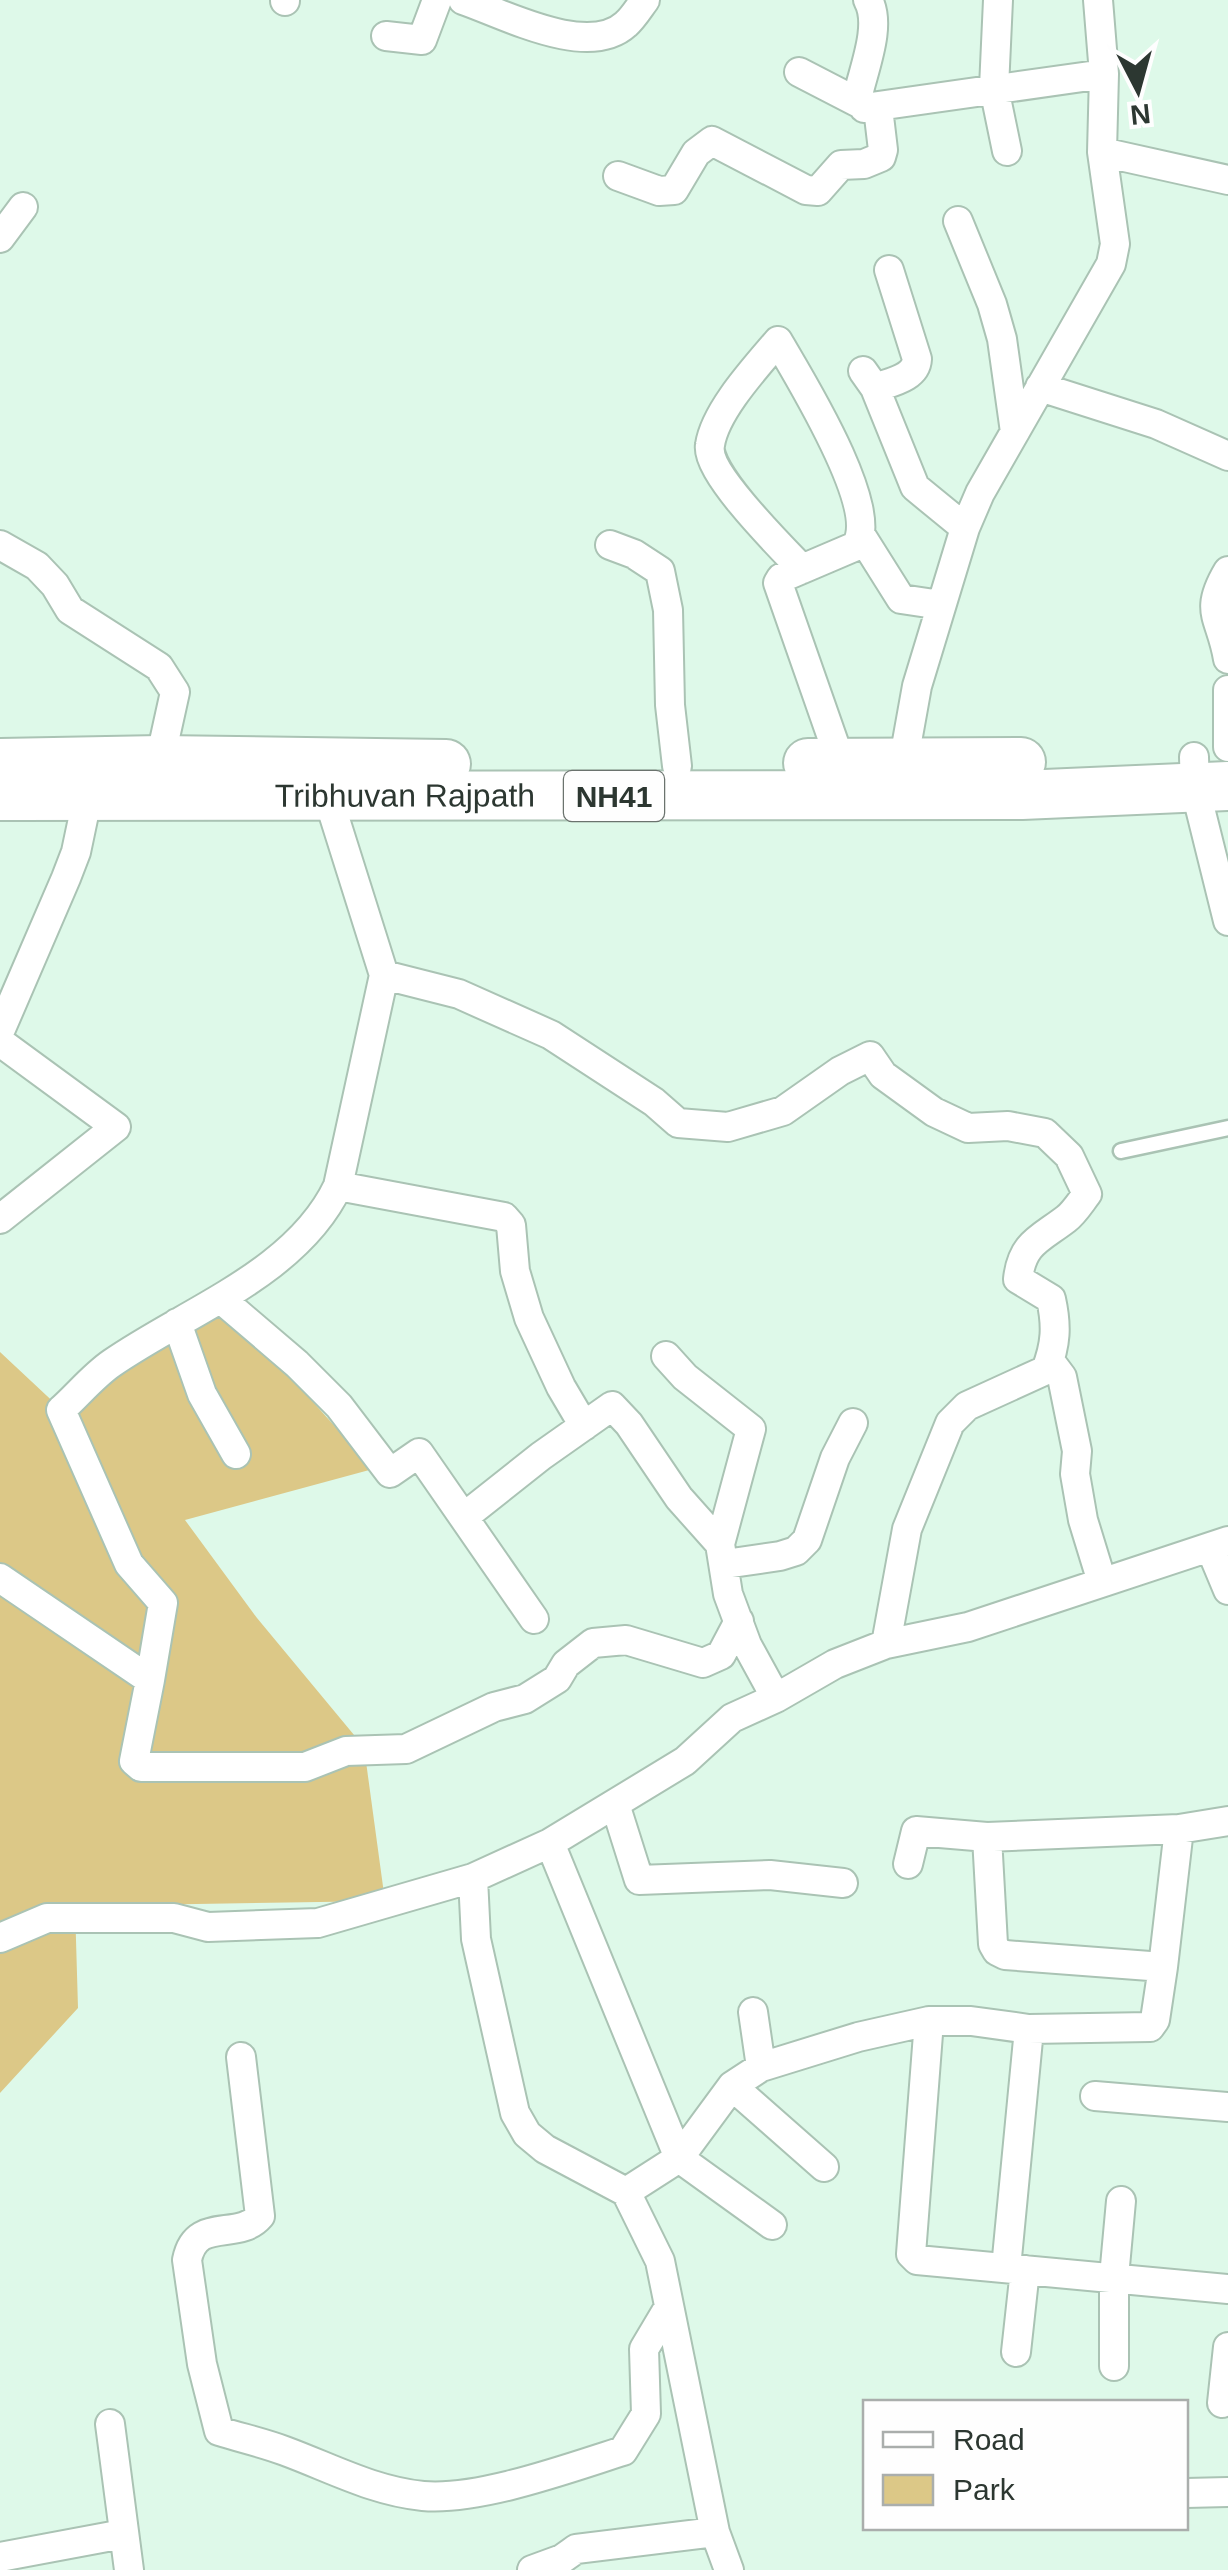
<svg xmlns="http://www.w3.org/2000/svg" width="1228" height="2570" font-family="Helvetica,sans-serif">
<rect width="100%" height="100%" fill="#def9e9"/>
<path fill="#dcc887" d="M 221,1299 L 373,1469 L 185,1520 L 257,1618 L 364,1747 L 385,1901 L 75,1906 L 78,2008 L 0,2093 L 0,1352 L 62,1410 Z"/>
<g fill="none" stroke-linecap="round" stroke-linejoin="round">
<g stroke="#aac3b4" stroke-width="19">
<path id="service" d="M 1121,1151 L 1228,1128"/>
</g>
<g stroke="#aac3b4" stroke-width="32">
<path id="minor" d="M 285,0 L 285,1
M 463,0 C 504,14 588,59 626,24 C 633,18 639,8 645,0
M 868,0 C 882,25 864,68 858,95 L 864,108 L 1104,74
M 998,0 L 994,88 L 1007,151
M 386,36 L 422,40 L 437,0
M 799,72 L 859,103
M 1102,152 L 1228,180
M 618,176 L 659,191 L 674,190 L 696,153 L 712,141 L 806,190 L 818,191 L 841,165 L 864,164 L 881,157 L 883,150 L 878,108
M 958,221 L 992,304 L 1002,339 L 1015,432
M 0,238 L 23,207
M 863,371 L 875,388 L 915,487 L 965,528
M 1040,387 L 1156,424 L 1228,456
M 875,388 C 891,382 916,378 917,359 L 889,270
M 862,537 L 901,599 L 941,605
M 0,545 L 37,566 L 55,585 L 70,610 L 159,667 L 175,692 L 160,760
M 610,545 L 634,554 L 660,571 L 668,610 L 670,705 L 677,766
M 802,569 C 782,548 705,472 710,445 C 715,411 756,367 778,341 C 800,379 880,507 856,546 L 781,578 L 778,583 L 841,763
M 1228,571 C 1203,613 1221,616 1228,659
M 1228,690 L 1228,747
M 1194,757 L 1195,788 L 1228,921
M 901,775 L 917,686 L 965,528 L 980,493 L 1111,264 L 1115,244 L 1102,152 L 1104,74 L 1098,0
M 384,975 L 459,994 L 551,1035 L 654,1102 L 678,1123 L 728,1127 L 783,1111 L 840,1071 L 870,1056 L 883,1075 L 934,1112 L 968,1128 L 1008,1126 L 1045,1133 L 1069,1156 L 1087,1194 C 1080,1203 1074,1213 1066,1219 C 1040,1239 1022,1243 1018,1279 L 1051,1299 C 1057,1326 1056,1344 1046,1370 L 967,1406 L 950,1423 L 907,1529 L 886,1644
M 0,1031 L 66,878 L 76,852 L 88,795
M 0,1042 L 116,1127 L 0,1219
M 338,1186 L 504,1217 L 511,1225 L 515,1271 L 529,1318 L 561,1387 L 584,1426
M 221,1299 L 297,1364 L 339,1406 L 390,1473 L 419,1453 L 534,1619
M 177,1323 L 202,1394 L 236,1454
M 666,1356 L 685,1377 L 751,1429 L 720,1544
M 1050,1361 L 1062,1377 L 1077,1451 L 1075,1474 L 1083,1520 L 1102,1582
M 464,1517 L 541,1456 L 612,1406 L 629,1424 L 679,1498 L 720,1544 L 728,1594 L 747,1645 L 776,1698
M 1210,1547 L 1228,1590
M 725,1564 L 780,1556 L 796,1551 L 807,1540 L 835,1458 L 853,1423
M 0,1578 L 150,1680 L 163,1603 L 129,1564 L 61,1410 C 78,1395 93,1376 112,1363 C 187,1311 297,1273 338,1186 L 384,975 L 328,797 L 328,785
M 150,1680 L 134,1761 L 141,1767 L 305,1767 L 346,1751 L 406,1749 L 494,1707 L 525,1699 L 557,1679 L 566,1664 L 593,1643 L 626,1640 L 703,1663 L 721,1655 L 739,1621
M 615,1804 L 639,1880 L 770,1875 L 843,1883
M 1179,1829 L 1163,1967 L 1005,1955 L 997,1951 L 993,1944 L 987,1837 L 1179,1829 L 1228,1821
M 550,1843 L 679,2158 L 772,2225
M 908,1864 L 916,1831 L 987,1837
M 0,1938 L 47,1918 L 174,1918 L 208,1927 L 318,1923 L 473,1878
M 753,2012 L 761,2067
M 929,2021 L 911,2254 L 917,2260 L 1228,2289
M 1029,2029 L 1150,2027 L 1155,2020 L 1163,1967
M 241,2057 L 260,2216 C 238,2242 196,2215 187,2260 L 202,2364 L 219,2431 C 241,2438 264,2443 285,2451 C 331,2468 373,2491 423,2496 C 479,2501 569,2468 623,2451 L 646,2414 L 644,2349 L 669,2307
M 732,2086 L 824,2167
M 1095,2096 L 1228,2107
M 626,2192 L 679,2158 L 732,2086 L 761,2067 L 858,2037 L 929,2021 L 971,2021 L 1029,2029 L 1006,2268
M 1016,2352 L 1025,2270
M 1114,2366 L 1114,2277 L 1121,2201
M 1222,2403 L 1228,2347
M 110,2424 L 129,2570
M 1186,2493 L 1228,2492
M 0,2557 L 123,2534
M 532,2570 L 562,2559 L 576,2549 L 715,2532
M 729,2570 L 715,2532 L 660,2261 L 626,2192 L 545,2149 L 527,2134 L 515,2113 L 476,1939 L 473,1878 L 550,1843 L 685,1761 L 732,1718 L 776,1698 L 835,1664 L 886,1644 L 968,1627 L 1228,1541"/>
</g>
<g stroke="#aac3b4" stroke-width="52">
<g id="trunk">
<path d="M 0,763 L 160,760 L 446,764"/>
<path d="M 808,763 L 1021,762"/>
<path id="s1" d="M 0,796 L 1022,795 L 1228,786"/>
</g>
</g>
<use href="#service" stroke="#fff" stroke-width="14"/>
<use href="#minor" stroke="#fff" stroke-width="28"/>
<use href="#trunk" stroke="#fff" stroke-width="48"/>
</g>
<g text-anchor="middle" dominant-baseline="central" stroke-width="8" stroke-linejoin="round" paint-order="stroke">
<rect fill="#fefefe" stroke="#6b736e" stroke-width="2.5" x="564" y="771" width="100" height="50" rx="8"/>
<g font-size="30" font-weight="bold" fill="#2c3731">
<text x="614" y="796">NH41</text>
</g>
<g font-size="32" fill="#2c3731" stroke="#fefefe">
<text stroke="none"><textPath href="#s1" startOffset="405">Tribhuvan Rajpath</textPath></text>
</g>
</g>
<rect x="863" y="2400" width="325" height="130" fill="#fefefe" stroke="#aaaeac" stroke-width="2.5"/>
<rect x="883" y="2432" width="50" height="15" fill="#ffffff" stroke="#aaaeac" stroke-width="2.5"/>
<text x="953" y="2450" font-size="30" fill="#2c3731">Road</text>
<rect x="883" y="2475" width="50" height="30" fill="#dcc887" stroke="#aaaeac" stroke-width="2.5"/>
<text x="953" y="2500" font-size="30" fill="#2c3731">Park</text>
<g transform="translate(1138 90) rotate(174)" stroke="#fefefe" stroke-width="8" paint-order="stroke">
<path d="M0-8L18 38L0 25L-18 38Z" fill="#2c3731"/>
<text y="-15" font-size="28" font-weight="bold" text-anchor="middle" fill="#2c3731">N</text>
</g>
</svg>
